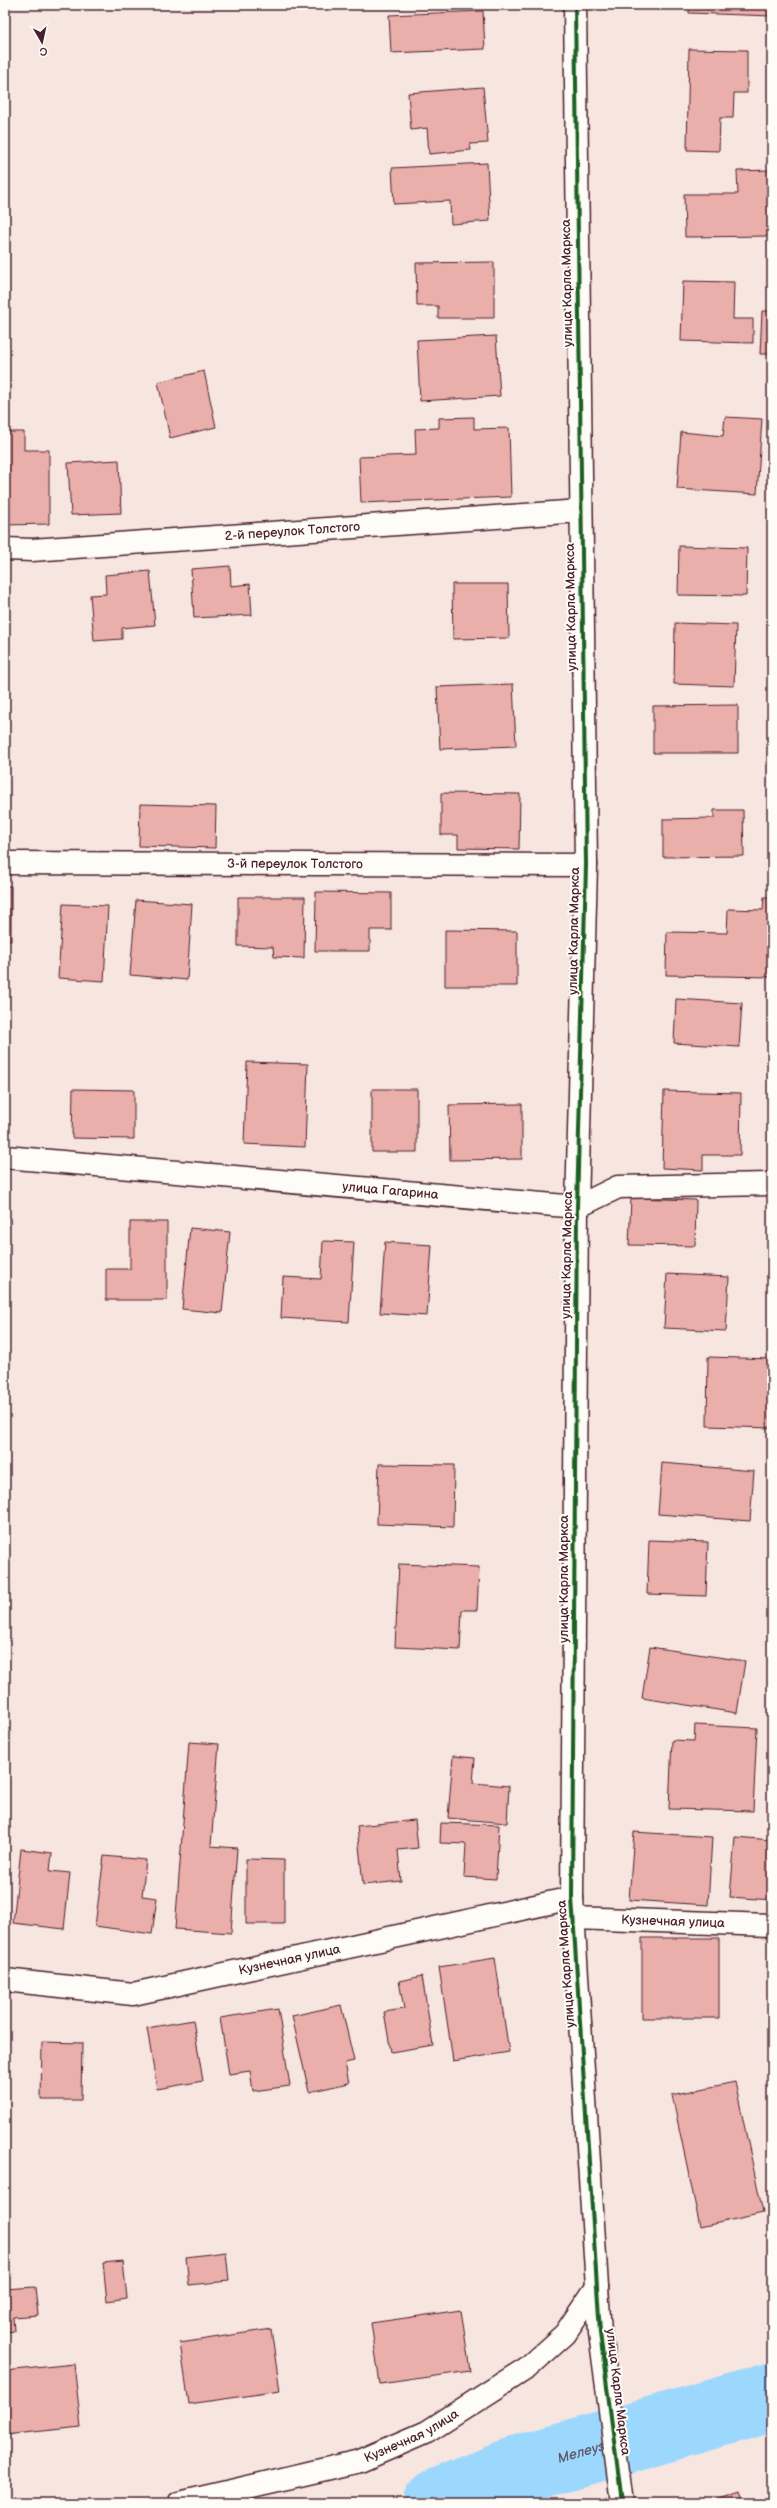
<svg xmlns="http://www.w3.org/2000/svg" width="777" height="2508" font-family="'Balsamiq Sans',sans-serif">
<rect width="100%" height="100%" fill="#f7e5e0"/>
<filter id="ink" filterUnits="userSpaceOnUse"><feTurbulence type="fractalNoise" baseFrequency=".025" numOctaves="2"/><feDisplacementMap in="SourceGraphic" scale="8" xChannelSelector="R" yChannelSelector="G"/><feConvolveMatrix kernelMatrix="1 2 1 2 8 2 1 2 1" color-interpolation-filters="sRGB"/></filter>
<g filter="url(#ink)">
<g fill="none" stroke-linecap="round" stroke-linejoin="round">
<path stroke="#9cd8fd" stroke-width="69" id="s1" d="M 438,2503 L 521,2469 L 772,2397"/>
</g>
<path fill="#eaafaa" stroke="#4a1f2b" d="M 689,5 L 772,5 L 772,16 L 689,13 Z
M 483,11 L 485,49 L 391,53 L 389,15 Z
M 689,49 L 747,50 L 747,93 L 734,93 L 733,118 L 720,118 L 719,151 L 687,150 Z
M 483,87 L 488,143 L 470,144 L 471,150 L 429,154 L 427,128 L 411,130 L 408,93 Z
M 487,163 L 490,221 L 451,224 L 450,201 L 394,204 L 392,168 Z
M 772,170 L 772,236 L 685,237 L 684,194 L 738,194 L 737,171 Z
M 494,262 L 494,318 L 438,318 L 438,306 L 417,306 L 416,263 Z
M 683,281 L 734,282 L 733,319 L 753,319 L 753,343 L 681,341 Z
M 762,311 L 772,311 L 772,354 L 760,354 Z
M 496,336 L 500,396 L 420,401 L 417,340 Z
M 204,371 L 216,427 L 170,438 L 158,382 Z
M 474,417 L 474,429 L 509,428 L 511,497 L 361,503 L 359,457 L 416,455 L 415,429 L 439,428 L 439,418 Z
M 725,417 L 762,419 L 757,494 L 677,489 L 681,432 L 723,436 Z
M 5,432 L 24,432 L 24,450 L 49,450 L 49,524 L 5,525 Z
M 119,460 L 121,513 L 71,515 L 68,463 Z
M 679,546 L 747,548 L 746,596 L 678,595 Z
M 230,566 L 231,586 L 250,584 L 252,615 L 194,618 L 191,569 Z
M 150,571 L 155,625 L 122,628 L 122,639 L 94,641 L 90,595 L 106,594 L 105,575 Z
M 452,584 L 508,584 L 509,638 L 453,639 Z
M 675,623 L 736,625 L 734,686 L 674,684 Z
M 513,684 L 516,746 L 440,749 L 437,687 Z
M 738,705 L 738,753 L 653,753 L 653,706 Z
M 441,793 L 520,794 L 519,849 L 458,848 L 458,835 L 441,835 Z
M 140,804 L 216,806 L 215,848 L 139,846 Z
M 714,810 L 743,810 L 744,856 L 663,857 L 663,819 L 714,818 Z
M 5,886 L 11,886 L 11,941 L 5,941 Z
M 316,892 L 391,893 L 391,930 L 370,930 L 370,951 L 315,951 Z
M 238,897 L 305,897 L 304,958 L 274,957 L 273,947 L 238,946 Z
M 764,897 L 772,897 L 772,977 L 666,975 L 667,932 L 727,933 L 728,909 L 763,910 Z
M 136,900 L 192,904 L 187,980 L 130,975 Z
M 63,904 L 108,906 L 104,981 L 58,978 Z
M 445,930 L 517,931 L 517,986 L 445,986 Z
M 676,999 L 742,1003 L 739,1047 L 674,1043 Z
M 247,1062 L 308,1064 L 305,1147 L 244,1144 Z
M 73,1089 L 134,1090 L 134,1139 L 72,1138 Z
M 372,1089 L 417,1089 L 417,1152 L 372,1152 Z
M 664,1091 L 741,1093 L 740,1155 L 703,1155 L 703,1170 L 662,1168 Z
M 522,1104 L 522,1159 L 450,1160 L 449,1105 Z
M 631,1198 L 696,1200 L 695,1246 L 629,1245 Z
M 5,1216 L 8,1216 L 7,1270 L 5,1270 Z
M 130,1222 L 167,1222 L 167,1300 L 106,1300 L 106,1269 L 130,1269 Z
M 190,1228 L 230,1232 L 222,1313 L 182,1309 Z
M 323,1241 L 354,1242 L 349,1322 L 281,1318 L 283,1277 L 321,1279 Z
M 385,1242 L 432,1245 L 427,1316 L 380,1313 Z
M 667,1274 L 729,1277 L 726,1331 L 664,1328 Z
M 708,1357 L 772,1359 L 772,1428 L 707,1426 Z
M 662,1463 L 754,1471 L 750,1521 L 658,1514 Z
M 379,1464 L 454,1465 L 453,1527 L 377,1524 Z
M 649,1540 L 708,1542 L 706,1596 L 647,1594 Z
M 399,1564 L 479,1567 L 477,1610 L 462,1610 L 460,1650 L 395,1647 Z
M 650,1647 L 745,1661 L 737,1713 L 642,1698 Z
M 695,1725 L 757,1728 L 753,1811 L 669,1809 L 672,1740 L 694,1741 Z
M 189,1742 L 219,1744 L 211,1846 L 237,1848 L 231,1933 L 175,1929 Z
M 453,1756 L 475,1758 L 473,1783 L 509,1786 L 507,1823 L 448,1818 Z
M 415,1820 L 418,1848 L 398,1850 L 401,1881 L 363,1885 L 357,1826 Z
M 441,1823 L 499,1825 L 496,1879 L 464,1877 L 466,1844 L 440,1843 Z
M 634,1832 L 712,1837 L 708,1905 L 629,1900 Z
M 735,1837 L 772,1840 L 772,1900 L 730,1897 Z
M 21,1849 L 52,1853 L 50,1871 L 70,1873 L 64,1929 L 13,1923 Z
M 104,1856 L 146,1860 L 142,1896 L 157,1898 L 152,1934 L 95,1926 Z
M 246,1859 L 284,1860 L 284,1924 L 246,1924 Z
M 642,1938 L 719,1938 L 719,2018 L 642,2018 Z
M 495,1958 L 509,2052 L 453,2061 L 439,1967 Z
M 422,1976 L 433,2045 L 391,2052 L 384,2012 L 404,2009 L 399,1981 Z
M 341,2005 L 354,2061 L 345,2063 L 349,2083 L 309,2092 L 292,2016 Z
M 278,2009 L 290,2086 L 253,2091 L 250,2071 L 229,2074 L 220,2018 Z
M 193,2020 L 203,2081 L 157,2089 L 147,2028 Z
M 42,2042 L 82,2043 L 81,2100 L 41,2100 Z
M 735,2082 L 763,2213 L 700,2227 L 672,2095 Z
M 226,2252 L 229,2281 L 189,2285 L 186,2257 Z
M 123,2261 L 127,2298 L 107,2301 L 103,2263 Z
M 35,2287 L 38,2315 L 13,2317 L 14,2331 L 5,2332 L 5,2289 Z
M 461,2310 L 470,2371 L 380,2384 L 371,2323 Z
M 271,2329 L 280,2391 L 189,2404 L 180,2343 Z
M 74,2364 L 81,2427 L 5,2435 L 5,2371 Z
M 740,2492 L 744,2503 L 708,2503 Z"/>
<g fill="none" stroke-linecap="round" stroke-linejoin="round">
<g stroke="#4a1f2b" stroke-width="25">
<g id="minor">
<path d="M 575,5 L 586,865 L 577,1207 L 572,1898 L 600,2333 L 622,2503"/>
<path id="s2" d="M 5,549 L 32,550 L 580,511"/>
<path id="s3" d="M 5,863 L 586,865"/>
<path id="s4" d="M 5,1157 L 577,1207 L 618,1187 L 772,1184"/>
<path id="s5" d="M 573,1918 L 772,1925"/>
<path id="s6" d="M 5,1980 L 133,1994 L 572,1898"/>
<path id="s7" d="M 179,2503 L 360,2461 L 427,2432 L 527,2368 L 565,2334 L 597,2287"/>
</g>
</g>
<use href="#minor" stroke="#fdfcf7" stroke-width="22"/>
<g stroke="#fdfcf7" stroke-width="6">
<path id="cycleway" d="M 575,5 L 586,865 L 577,1207 L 572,1898 L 600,2333 L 622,2503"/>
</g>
<use href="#cycleway" stroke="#1b5e20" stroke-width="4"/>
</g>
</g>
<g text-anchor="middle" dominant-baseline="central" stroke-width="4" stroke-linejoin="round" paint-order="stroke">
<g font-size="13" fill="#4a1f2b" stroke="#fdfcf7">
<text transform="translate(567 283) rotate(-91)">улица Карла Маркса</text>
<text stroke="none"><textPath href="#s2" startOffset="288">2-й переулок Толстого</textPath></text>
<text transform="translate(571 607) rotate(-91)">улица Карла Маркса</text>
<text stroke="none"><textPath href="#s3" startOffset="290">3-й переулок Толстого</textPath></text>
<text transform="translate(574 931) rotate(-89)">улица Карла Маркса</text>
<text stroke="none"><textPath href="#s4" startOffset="387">улица Гагарина</textPath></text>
<text transform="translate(567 1255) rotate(-89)">улица Карла Маркса</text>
<text transform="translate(564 1579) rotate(-90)">улица Карла Маркса</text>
<text stroke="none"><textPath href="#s5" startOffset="100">Кузнечная улица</textPath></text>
<text stroke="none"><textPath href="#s6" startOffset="289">Кузнечная улица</textPath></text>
<text transform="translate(566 1964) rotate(-94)">улица Карла Маркса</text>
<text transform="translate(618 2392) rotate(83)">улица Карла Маркса</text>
<text stroke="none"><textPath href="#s7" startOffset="243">Кузнечная улица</textPath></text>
</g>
<g font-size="14" font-style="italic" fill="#63566a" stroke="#fdfcf7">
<text stroke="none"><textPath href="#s1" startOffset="152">Мелеуз</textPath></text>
</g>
</g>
<rect width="777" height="2508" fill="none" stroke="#fdfcf7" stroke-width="20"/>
<rect x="10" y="10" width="757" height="2488" fill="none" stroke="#4a1f2b" stroke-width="1.5" filter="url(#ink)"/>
<g transform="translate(42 42) rotate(171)" stroke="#fdfcf7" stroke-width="3" paint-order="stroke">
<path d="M0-3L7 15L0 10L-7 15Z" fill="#4a1f2b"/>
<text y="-6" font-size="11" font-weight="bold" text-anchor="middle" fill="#4a1f2b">С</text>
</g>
</svg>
